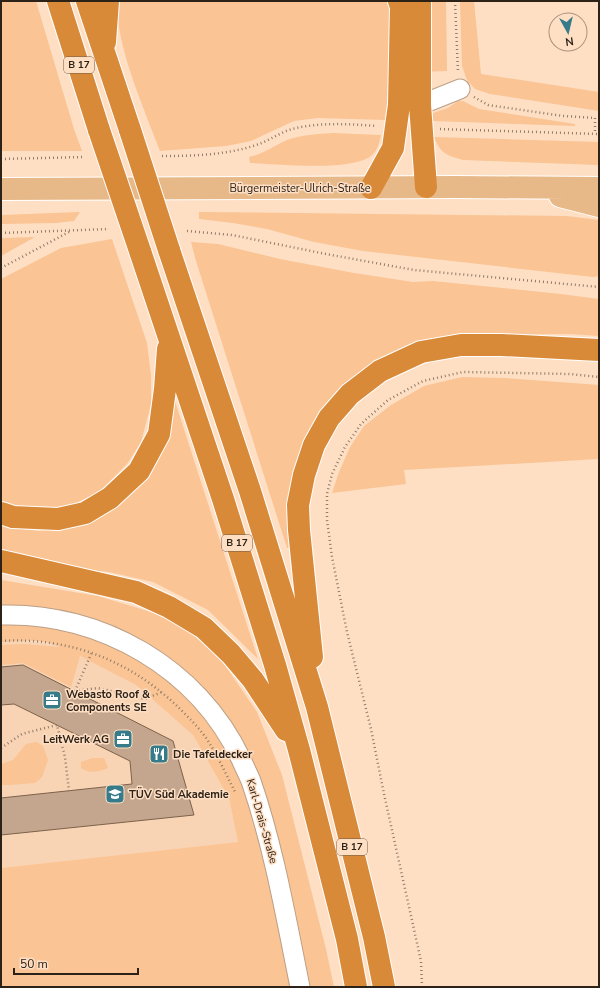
<svg xmlns="http://www.w3.org/2000/svg" width="600" height="988" font-family="'Nunito Sans',sans-serif">
<rect width="100%" height="100%" fill="#fedfc4"/>
<path fill="#f8d3b4" d="M 23,641 L 53,644 L 92,662 L 136,685 L 193,735 L 229,798 L 238,842 L 1,868 L 1,642 Z"/>
<path fill="#fac494" d="M 1,1 L 36,1 L 74,129 L 82,151 L 1,151 Z
M 117,1 L 389,1 L 391,8 L 391,70 L 385,120 L 318,118 L 294,121 L 251,141 L 226,146 L 160,151 C 144,108 116,47 117,1 Z
M 420,1 L 446,1 L 447,71 L 420,72 Z
M 460,1 L 474,1 L 481,74 L 599,92 L 599,111 L 490,94 L 475,89 L 467,80 L 462,66 Z
M 458,101 L 463,101 L 479,109 L 575,124 L 575,126 L 433,121 L 433,113 L 448,108 Z
M 333,133 L 381,135 C 379,144 377,153 368,158 C 344,171 278,164 250,163 L 249,157 C 263,154 274,146 287,140 C 301,135 318,134 333,133 Z
M 434,137 L 599,142 L 599,165 L 463,160 C 446,155 441,154 434,137 Z
M 80,212 L 74,221 L 56,223 L 1,224 L 1,215 Z
M 199,212 L 567,216 L 599,220 L 599,276 L 593,277 L 363,251 L 314,242 L 267,229 L 233,223 L 199,219 Z
M 35,237 L 1,256 L 1,238 Z
M 112,239 L 147,343 L 151,376 L 151,404 L 141,442 L 127,464 L 99,492 L 65,508 L 40,511 L 12,507 L 1,502 L 1,279 L 61,248 Z
M 191,242 L 218,244 L 280,259 L 354,273 L 413,282 L 433,281 L 561,294 L 599,299 L 599,336 L 570,334 L 465,335 L 437,338 L 409,345 L 384,357 L 356,376 L 313,426 L 296,461 L 289,499 L 290,547 L 287,548 L 196,261 Z
M 462,377 L 505,378 L 599,385 L 599,459 L 404,470 L 406,484 L 332,493 L 339,472 L 350,447 L 364,426 L 391,405 L 424,386 Z
M 173,395 L 258,659 L 208,610 L 153,582 L 109,572 L 72,568 L 1,551 L 1,526 L 39,531 L 68,527 L 107,509 Z
M 1,580 L 98,596 L 171,618 L 218,655 L 257,712 L 282,775 L 326,949 L 334,987 L 1,987 L 1,868 L 238,842 L 229,798 L 193,735 L 136,685 L 80,656 L 71,687 L 23,663 L 1,665 L 1,645 L 24,644 L 60,647 C 43,638 19,641 1,642 Z
M 37,742 L 43,746 L 48,760 L 42,777 L 35,783 L 10,785 L 1,785 L 1,764 L 13,760 L 26,744 Z
M 92,758 L 104,758 L 108,768 C 98,772 90,774 81,768 L 81,762 Z"/>
<path fill="#c3a68d" stroke="#7d624a" d="M 23,665 L 173,741 L 194,815 L 1,835 L 1,798 L 132,784 L 130,761 L 14,704 L 1,705 L 1,667 Z"/>
<g fill="none" stroke-linecap="round" stroke-linejoin="round">
<g stroke="#bc9f85" stroke-width="21">
<path id="minor" d="M 420,105 L 460,89
M 1,615 C 101,612 198,668 241,759 C 244,766 248,774 251,781 C 274,848 286,918 300,987"/>
</g>
<g stroke="#fff" stroke-width="24">
<path id="major" d="M 1,189 L 455,187 L 599,188
M 560,196 L 599,206"/>
</g>
<g stroke="#fff" stroke-width="24">
<path id="highway" d="M 58,1 L 99,130
M 87,1 L 130,130
M 420,1 L 420,105 L 426,187
M 105,42 L 108,1
M 371,188 L 393,148 L 399,105 L 401,7 L 399,1
M 169,250 L 250,491 L 317,707 L 374,937 L 384,987
M 140,251 L 223,499 L 275,665 L 299,750 L 347,939 L 356,987
M 1,513 L 13,517 L 58,519 L 85,513 L 110,498 L 139,471 L 159,434 L 165,389 L 168,349
M 1,561 L 136,592 L 169,607 L 204,628 L 231,654 L 253,680 L 286,730
M 312,657 L 299,530 L 298,505 L 304,475 L 314,445 L 329,418 L 350,394 L 380,371 L 421,352 L 461,345 L 502,345 L 599,350"/>
</g>
<path stroke="#907c6a" stroke-width="2.5" stroke-dasharray="1 3" stroke-linecap="butt" d="M 455,1 L 458,72
M 474,97 L 488,105 L 563,116 L 595,118 L 595,134
M 440,129 L 599,134
M 162,156 C 195,156 228,155 259,144 C 270,140 281,132 292,129 C 320,122 349,124 377,126
M 1,159 L 84,157
M 187,231 L 232,235 L 326,254 L 414,270 L 599,287
M 1,233 L 109,229
M 1,268 L 69,232
M 1,641 C 68,637 127,659 176,705 C 188,717 201,729 210,744 C 219,759 227,776 235,792
M 75,691 L 98,688 L 145,699 L 162,692
M 75,691 L 92,652
M 1,748 L 22,734 L 57,725 L 65,757 L 69,791
M 422,987 L 421,961 L 384,794 L 371,729 L 347,632 L 332,557 L 327,520 L 327,494 L 332,474 L 345,447 L 361,424 L 388,400 L 423,381 L 463,372 L 570,374 L 599,377"/>
<use href="#minor" stroke="#fff" stroke-width="19"/>
<use href="#major" stroke="#e8b988" stroke-width="22"/>
<use href="#highway" stroke="#d98a39" stroke-width="22"/>
<g stroke="#fff" stroke-width="24" stroke-linecap="butt">
<path id="highway-bridge" d="M 99,130 L 140,251
M 130,130 L 169,250"/>
</g>
<use href="#highway-bridge" stroke="#d98a39" stroke-width="22"/>
</g>
<defs>
<g id="office-square" transform="scale(1)"><rect x="-9" y="-9" width="18" height="18" rx="4" fill="#367b89" stroke="#fedfc4"/><path d="M-6-3h4V-5.5h4V-3h4V5H-6ZM-1-4.5V-3h2v-1.5ZM-6 0V1H6V0Z" fill="#fff"/></g>
<g id="restaurant-square" transform="scale(1)"><rect x="-9" y="-9" width="18" height="18" rx="4" fill="#367b89" stroke="#fedfc4"/><path d="M-5-6h1v4h1v-4h1v4h1v-4h1v5L-1.5 .5V6h-2V.5L-5-1ZM5-6V6H3V1.5H1.5Q1.5-4 5-6Z" fill="#fff"/></g>
<g id="school-square" transform="scale(1)"><rect x="-9" y="-9" width="18" height="18" rx="4" fill="#367b89" stroke="#fedfc4"/><path d="M0-5L7-2L0 1L-7-2ZM-4 1L0 2.5L4 1V4Q0 6-4 4Z" fill="#fff"/></g>
</defs>
<g fill-rule="evenodd">
<use href="#office-square" x="52" y="700"/>
<use href="#office-square" x="123" y="739"/>
<use href="#restaurant-square" x="159" y="754"/>
<use href="#school-square" x="115" y="794"/>
</g>
<g text-anchor="middle" dominant-baseline="central" stroke-width="3" stroke-linejoin="round" paint-order="stroke">
<g fill="#fedfc4" stroke="#6c5b4c" stroke-width="1">
<rect x="64" y="57" width="30" height="16" rx="3"/>
<rect x="222" y="535" width="30" height="16" rx="3"/>
<rect x="337" y="839" width="30" height="16" rx="3"/>
</g>
<g font-size="10" font-weight="bold" fill="#2d2218">
<text x="79" y="65">B 17</text>
<text x="237" y="543">B 17</text>
<text x="352" y="847">B 17</text>
</g>
<g font-size="11" fill="#2d2218" stroke="#fedfc4">
<text x="300" y="188">Bürgermeister-Ulrich-Straße</text>
<text transform="translate(262 821) rotate(74)">Karl-Drais-Straße</text>
</g>
<g font-size="11" font-weight="bold" fill="#2d2218" stroke="#fedfc4" text-anchor="start">
<text x="66" y="694">Webasto Roof &amp;<tspan x="66" dy="13">Components SE</tspan></text>
<text x="109" y="739" text-anchor="end">LeitWerk AG</text>
<text x="173" y="754">Die Tafeldecker</text>
<text x="129" y="794">TÜV Süd Akademie</text>
</g>
</g>
<rect width="600" height="988" fill="none" stroke="#2d2218" stroke-width="4"/>
<g transform="translate(568 32) rotate(172)"><circle r="19" fill="#fedfc4" stroke="#aa937f"/>
<path d="M0-3L7 15L0 10L-7 15Z" fill="#367b89"/>
<text y="-6" font-size="11" font-weight="bold" text-anchor="middle" fill="#2d2218">N</text>
</g>
<path d="M14 968v6h124v-6" fill="none" stroke="#2d2218" stroke-width="2"/>
<text x="20" y="968" font-size="12" fill="#2d2218" stroke="#fedfc4" stroke-width="3" paint-order="stroke">50 m</text>
</svg>
